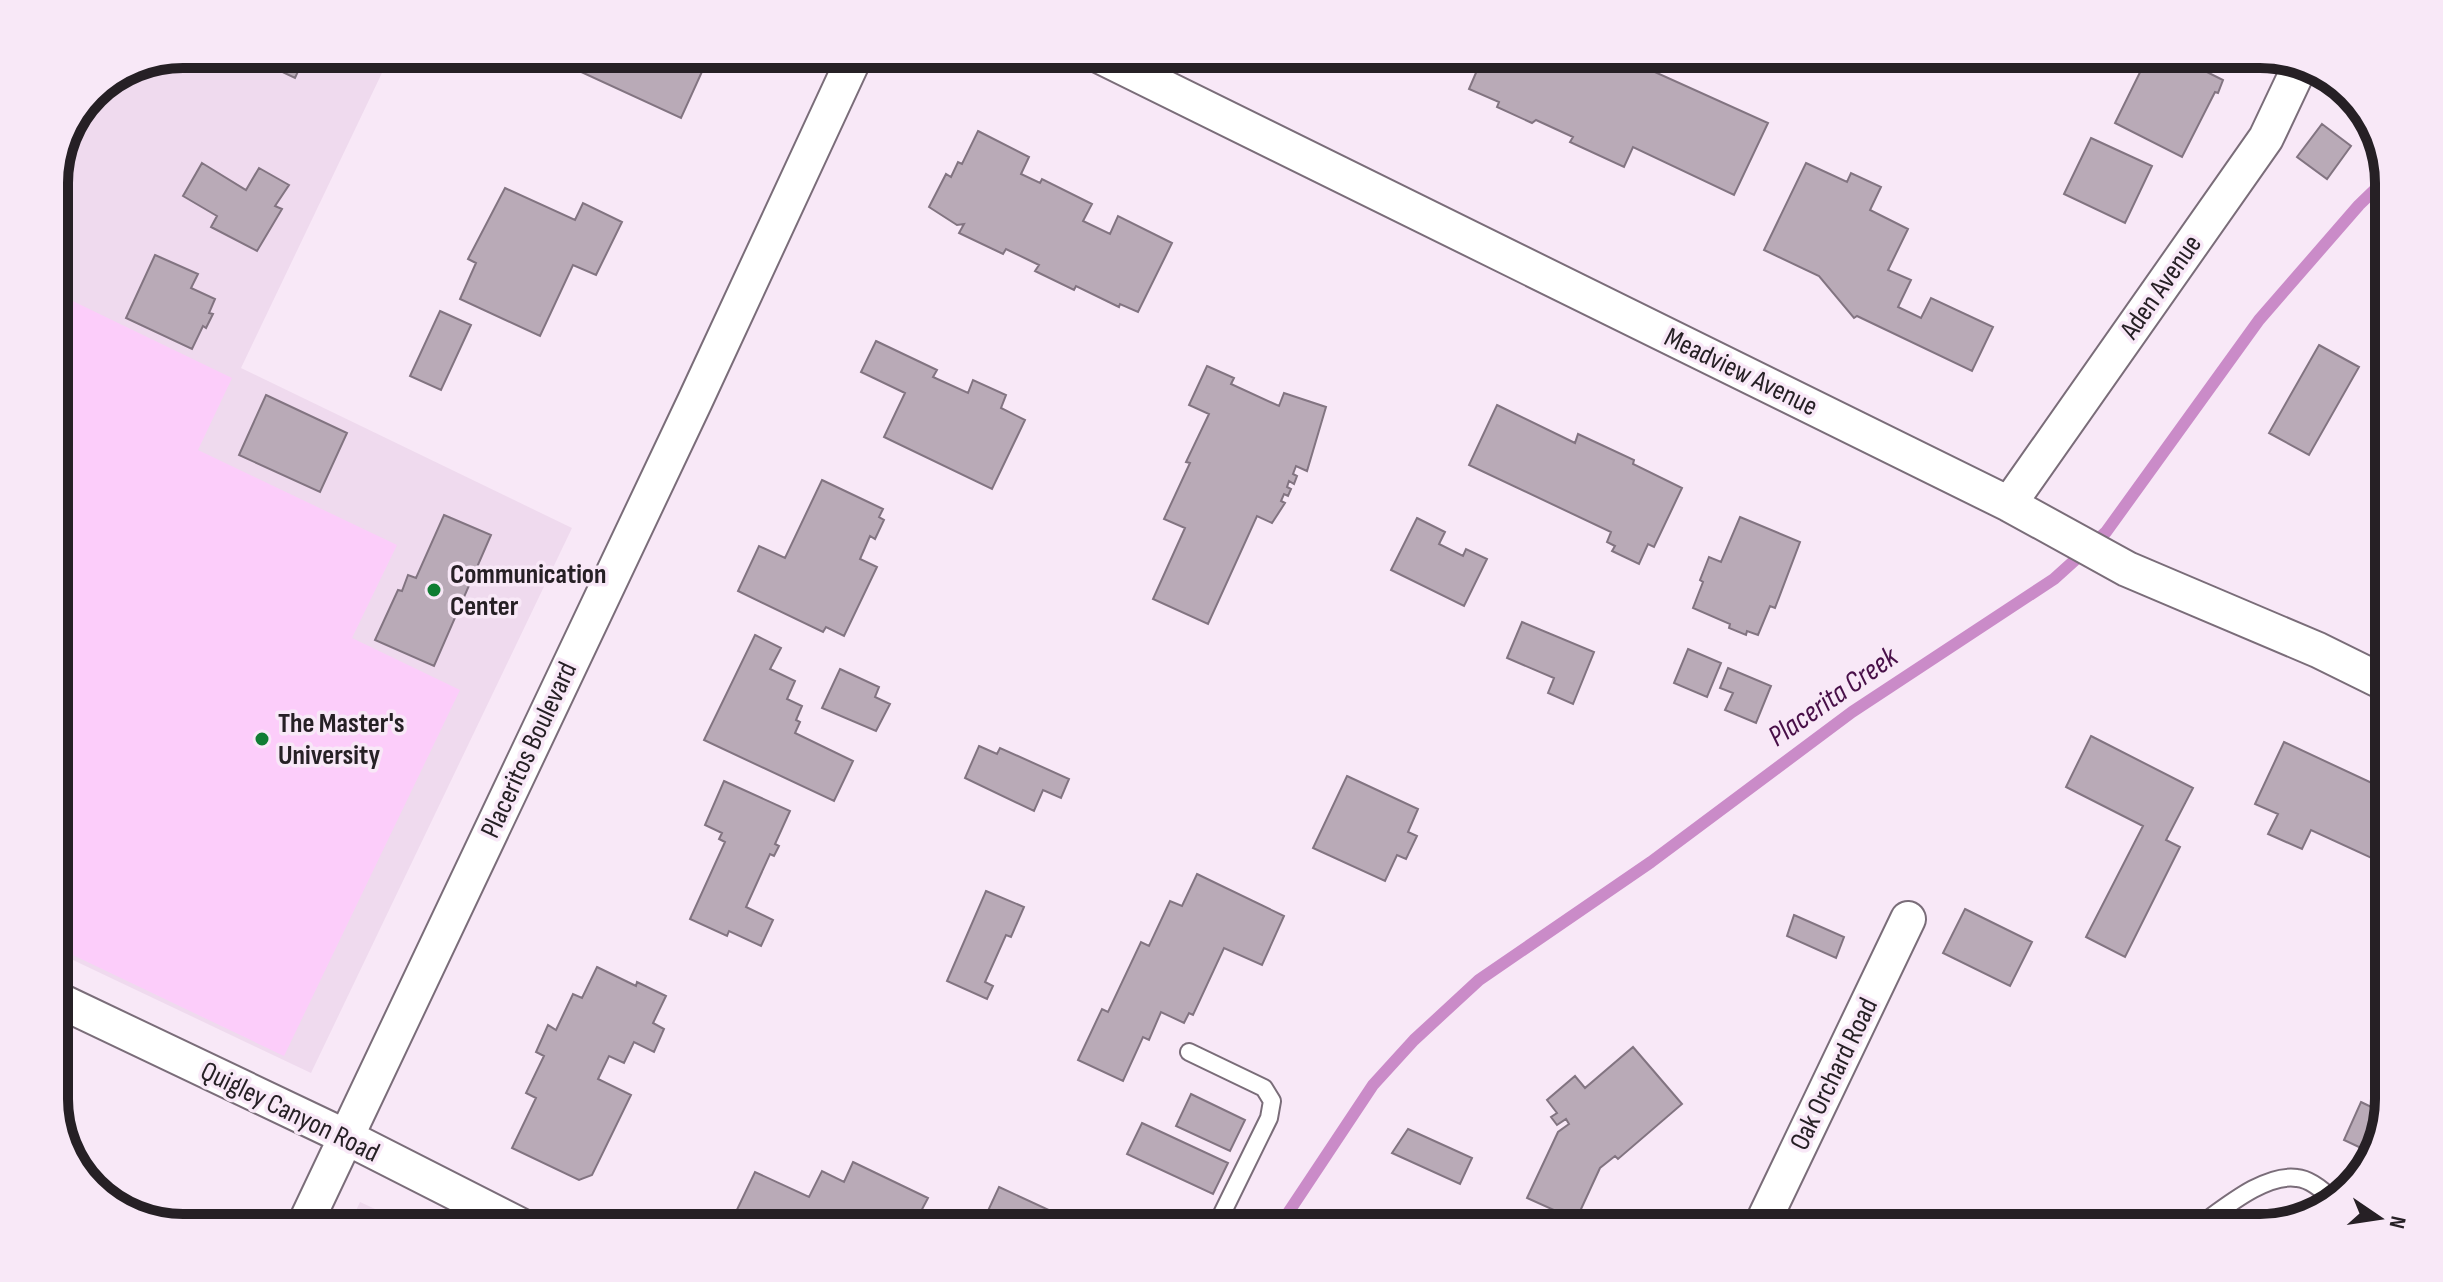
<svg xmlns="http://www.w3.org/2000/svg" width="2443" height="1282" font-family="'Sofia Sans Condensed',sans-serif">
<rect width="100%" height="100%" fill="#f8e8f7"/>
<path fill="#efdaee" d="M 183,54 L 391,54 L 241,368 L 572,528 L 311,1073 L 54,951 L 54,175 L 92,91 Z
M 360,1202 L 416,1228 L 348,1228 Z"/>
<path fill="#fccdfa" d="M 54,292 L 232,378 L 198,450 L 397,545 L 352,638 L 460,690 L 284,1056 L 54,946 Z"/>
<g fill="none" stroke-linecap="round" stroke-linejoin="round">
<path stroke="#ca8bc8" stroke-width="12" d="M 1278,1228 L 1373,1085 L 1414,1040 L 1479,980 L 1651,862 L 1852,712 L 2054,579 L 2106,532 L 2259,320 L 2359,205 L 2389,176"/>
</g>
<path fill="#b9aab7" stroke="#827481" stroke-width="2" d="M 244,54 L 306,54 L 295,78 Z
M 586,54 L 681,54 L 705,65 L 681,118 L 579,71 Z
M 1484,54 L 1615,54 L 1768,123 L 1734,195 L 1633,147 L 1624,167 L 1570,142 L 1573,137 L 1536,120 L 1532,123 L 1497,107 L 1499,102 L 1469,89 Z
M 2149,54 L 2171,54 L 2223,80 L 2218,93 L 2215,92 L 2182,157 L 2115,123 Z
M 2322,124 L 2351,146 L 2327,179 L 2297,157 Z
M 978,131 L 1029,157 L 1021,174 L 1040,183 L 1042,179 L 1092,204 L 1083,221 L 1110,234 L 1118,216 L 1172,243 L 1138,312 L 1120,304 L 1119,307 L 1076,286 L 1074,290 L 1035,271 L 1039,265 L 1006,249 L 1003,254 L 959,233 L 964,224 L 957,225 L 929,207 L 946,174 L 951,177 L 958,162 L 962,164 Z
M 2091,138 L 2152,166 L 2125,223 L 2064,194 Z
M 202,163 L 246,190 L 259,168 L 289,185 L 275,206 L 282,209 L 257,251 L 211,227 L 217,216 L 183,196 Z
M 1806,163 L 1847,182 L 1851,173 L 1881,187 L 1870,210 L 1908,229 L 1888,270 L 1911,280 L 1898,307 L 1921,318 L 1931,298 L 1993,327 L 1972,371 L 1857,316 L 1854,318 L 1819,276 L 1764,250 Z
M 505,188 L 575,220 L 583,203 L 622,222 L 596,275 L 573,265 L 540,336 L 460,299 L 476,263 L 468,259 Z
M 155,255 L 198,274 L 191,288 L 215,299 L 209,313 L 213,314 L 206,328 L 203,326 L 192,349 L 126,318 Z
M 440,311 L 471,325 L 441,390 L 410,376 Z
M 876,341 L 937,370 L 933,377 L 968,393 L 973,380 L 1006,395 L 1001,408 L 1025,420 L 992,489 L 884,437 L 905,393 L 861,372 Z
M 2319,345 L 2359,367 L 2309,455 L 2269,433 Z
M 1207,366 L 1234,378 L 1231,384 L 1279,406 L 1284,393 L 1326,407 L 1307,471 L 1296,466 L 1293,474 L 1297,476 L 1294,484 L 1289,481 L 1287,487 L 1291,489 L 1288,496 L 1284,494 L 1281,501 L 1285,503 L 1272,523 L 1257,516 L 1208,624 L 1153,599 L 1185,528 L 1164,519 L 1190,463 L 1186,462 L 1209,414 L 1189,405 Z
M 266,395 L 347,433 L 320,492 L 239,455 Z
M 1497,405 L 1575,443 L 1578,434 L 1634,460 L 1633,464 L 1682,488 L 1654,547 L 1648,544 L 1639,564 L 1612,551 L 1615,546 L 1607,542 L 1611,532 L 1469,465 Z
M 822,480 L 883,509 L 879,517 L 884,520 L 875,539 L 870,536 L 860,559 L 877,567 L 844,636 L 826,627 L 823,632 L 738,591 L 759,546 L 785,558 Z
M 444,515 L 491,535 L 434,666 L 375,640 L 398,590 L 402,591 L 408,575 L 416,578 Z
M 1740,517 L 1800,542 L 1775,608 L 1770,606 L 1758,635 L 1747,631 L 1746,635 L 1729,628 L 1730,624 L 1693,608 L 1703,582 L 1700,580 L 1709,557 L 1721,562 Z
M 1417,518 L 1445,532 L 1439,544 L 1463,556 L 1466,549 L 1487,559 L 1464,606 L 1391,570 Z
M 1522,622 L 1594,652 L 1573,704 L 1548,693 L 1554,678 L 1507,658 Z
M 755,635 L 781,648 L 770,669 L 795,681 L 787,699 L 802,706 L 796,720 L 800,722 L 795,733 L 853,761 L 834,801 L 704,740 Z
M 1688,649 L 1721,663 L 1707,697 L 1674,683 Z
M 1728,668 L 1771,686 L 1756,723 L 1725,710 L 1733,693 L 1720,688 Z
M 840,669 L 879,687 L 875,697 L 890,704 L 876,731 L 822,708 Z
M 2091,736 L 2193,788 L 2166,840 L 2180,847 L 2125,957 L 2086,937 L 2143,826 L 2066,787 Z
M 2284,742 L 2389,791 L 2389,866 L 2311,830 L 2302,849 L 2268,834 L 2278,814 L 2255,804 Z
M 979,746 L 997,754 L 1000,748 L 1069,779 L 1061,798 L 1043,790 L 1034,811 L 965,778 Z
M 1347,776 L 1418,809 L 1408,832 L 1417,836 L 1406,859 L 1397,855 L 1385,881 L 1313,848 Z
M 724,781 L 790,811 L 775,844 L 779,846 L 774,856 L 770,854 L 746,907 L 773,920 L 761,946 L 729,931 L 727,936 L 690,919 L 725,842 L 719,839 L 722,833 L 705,825 Z
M 1197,874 L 1284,916 L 1262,965 L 1224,948 L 1193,1015 L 1189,1013 L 1184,1023 L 1161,1012 L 1149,1040 L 1143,1037 L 1123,1081 L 1078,1060 L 1102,1009 L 1108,1012 L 1141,942 L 1149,946 L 1170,901 L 1182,906 Z
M 986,891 L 1024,907 L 1011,937 L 1006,935 L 985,982 L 993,986 L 987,999 L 947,981 Z
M 1965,909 L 2032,942 L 2010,986 L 1943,953 Z
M 1794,915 L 1844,937 L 1836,958 L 1787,936 Z
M 597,967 L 636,986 L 637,982 L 666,996 L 653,1023 L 664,1029 L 654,1052 L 634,1042 L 624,1063 L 609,1056 L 598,1079 L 631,1095 L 592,1175 L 579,1180 L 512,1148 L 536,1098 L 526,1093 L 544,1056 L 536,1052 L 548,1025 L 556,1030 L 573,994 L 582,998 Z
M 1633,1047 L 1682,1104 L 1618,1159 L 1615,1156 L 1600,1168 L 1576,1220 L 1527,1198 L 1558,1132 L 1569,1124 L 1566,1119 L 1557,1125 L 1551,1117 L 1557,1113 L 1547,1100 L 1575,1076 L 1585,1088 Z
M 1191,1094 L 1245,1120 L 1230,1151 L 1176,1126 Z
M 2361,1102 L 2386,1114 L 2376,1155 L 2344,1140 Z
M 1142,1123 L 1228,1163 L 1213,1194 L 1127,1154 Z
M 1408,1129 L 1472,1158 L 1460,1184 L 1392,1153 Z
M 853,1162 L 928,1198 L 919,1215 L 930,1220 L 926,1228 L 754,1228 L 733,1218 L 755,1172 L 809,1197 L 822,1171 L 844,1182 Z
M 999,1187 L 1077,1223 L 1075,1228 L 980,1228 Z"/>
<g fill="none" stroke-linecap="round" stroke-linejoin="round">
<g stroke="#7a6d79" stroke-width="20">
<path id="service" d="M 1189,1052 L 1264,1088 L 1272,1101 L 1269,1118 L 1215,1228
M 2196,1228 C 2222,1210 2264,1173 2297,1178 C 2310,1179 2325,1192 2334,1201"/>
</g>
<g stroke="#7a6d79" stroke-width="38">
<path id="minor" d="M 1096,54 L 2009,504 L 2127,569 L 2318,650 L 2389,685
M 2009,504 L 2266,138 L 2301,64
M 54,998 L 346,1137 L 525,1228
M 303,1228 L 695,401 L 856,54
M 1760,1228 L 1908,919"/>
</g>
<use href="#service" stroke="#fff" stroke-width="16"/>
<use href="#minor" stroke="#fff" stroke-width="34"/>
</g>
<g fill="#107d33" stroke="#f8e8f7" stroke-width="3">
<circle cx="434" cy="590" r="8"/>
<circle cx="262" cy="739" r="8"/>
</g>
<g text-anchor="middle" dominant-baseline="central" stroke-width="7" stroke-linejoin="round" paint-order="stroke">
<g font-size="28" fill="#262025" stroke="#f8e8f7">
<text transform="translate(2161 287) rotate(-55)">Aden Avenue</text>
<text transform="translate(1741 372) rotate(26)">Meadview Avenue</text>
<text transform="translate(529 750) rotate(-65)">Placeritos Boulevard</text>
<text transform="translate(1834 1074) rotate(-64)">Oak Orchard Road</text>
<text transform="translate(290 1112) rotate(26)">Quigley Canyon Road</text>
</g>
<g font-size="28" font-weight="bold" fill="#262025" stroke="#f8e8f7" text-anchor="start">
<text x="450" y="574">Communication<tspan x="450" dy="32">Center</tspan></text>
<text x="278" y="723">The Master's<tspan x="278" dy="32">University</tspan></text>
</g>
<g font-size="30" font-style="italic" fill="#480f48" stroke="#f8e8f7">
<text transform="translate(1833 697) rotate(-35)">Placerita Creek</text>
</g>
</g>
<path d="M0 0H2443V1282H0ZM183 68H2260A115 115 0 0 1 2375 183V1099A115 115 0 0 1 2260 1214H183A115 115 0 0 1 68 1099V183A115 115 0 0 1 183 68Z" fill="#f8e8f7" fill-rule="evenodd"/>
<path fill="none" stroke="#262025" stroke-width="10" d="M183 68H2260A115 115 0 0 1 2375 183V1099A115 115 0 0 1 2260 1214H183A115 115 0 0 1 68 1099V183A115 115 0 0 1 183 68Z"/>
<g transform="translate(2379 1218) rotate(103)" stroke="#f8e8f7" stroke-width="6" paint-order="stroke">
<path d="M0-6L14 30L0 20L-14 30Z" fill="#262025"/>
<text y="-12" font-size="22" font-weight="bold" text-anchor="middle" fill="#262025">N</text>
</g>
</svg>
